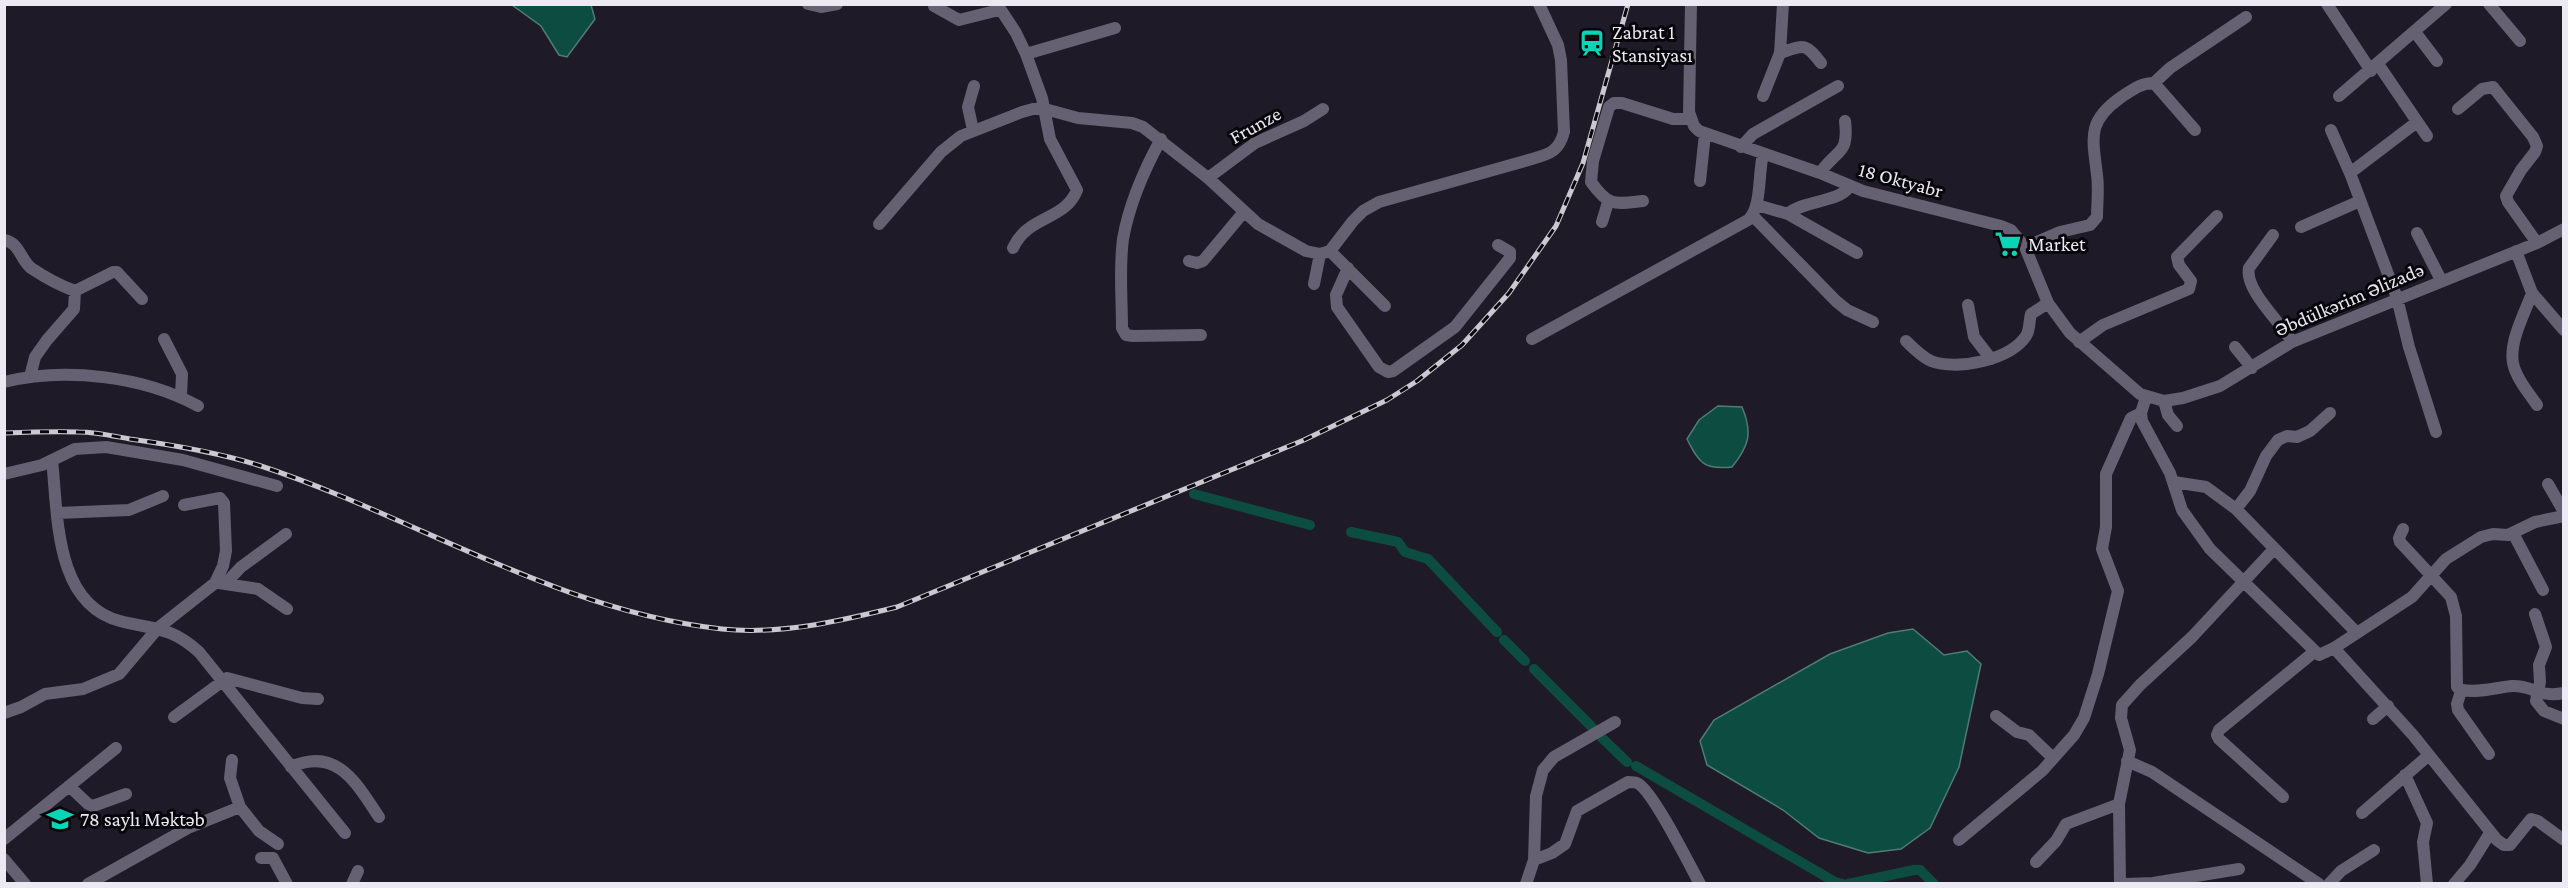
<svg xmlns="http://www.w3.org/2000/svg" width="2568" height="888" font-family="'Crimson Pro',serif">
<rect width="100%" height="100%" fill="#1e1a27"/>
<path fill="#0d4c41" stroke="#507b76" stroke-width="1.5" d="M 512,5 L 591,5 L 595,19 L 567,57 L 559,55 L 541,26 Z
M 1718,406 L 1742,407 C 1753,433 1749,446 1732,467 C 1704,470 1699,463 1687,439 L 1699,420 Z
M 1913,629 L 1944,655 L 1967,651 L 1981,664 L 1959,767 L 1930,828 L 1901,849 L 1868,853 L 1819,838 L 1783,810 L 1707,765 L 1700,741 L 1714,720 L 1830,654 L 1888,633 Z"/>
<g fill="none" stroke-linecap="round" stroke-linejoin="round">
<path stroke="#0d4c41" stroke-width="10" d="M 1194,494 L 1310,525
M 1351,532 L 1398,542 L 1405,552 L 1428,559 L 1497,632
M 1504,640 L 1525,661
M 1534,669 L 1592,727
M 1601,737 L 1627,762
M 1636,766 L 1835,882 L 1843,884
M 1848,884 L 1914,870 L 1920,870 L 1934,884"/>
<path stroke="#656072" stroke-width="12" d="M 808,4 L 821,7 L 837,4
M 997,4 L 1016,33 L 1026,54 L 1042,98 L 1050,139 L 1077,190 C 1065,221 1028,215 1013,248
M 1691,4 L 1689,112 L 1694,126 L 1699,131 L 1820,173 L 1863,191 L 2001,226 L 2011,230 L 2025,247 L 2048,303 L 2070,333 L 2140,394 L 2164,401 L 2183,398 L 2220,386 L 2292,342 L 2537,243 L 2564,229
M 2327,4 L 2371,71
M 2489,4 L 2520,41
M 934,6 L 959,20 L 999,10
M 2415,32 L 2437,61
M 1780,53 C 1804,45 1805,42 1821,63
M 1026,54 L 1115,28
M 2378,64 L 2427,136
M 2154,83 L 2195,130
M 1763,96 L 1780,53 L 1783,4
M 2339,96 L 2446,4
M 2458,109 L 2482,89 L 2493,87 L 2533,137 L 2537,146 L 2535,152 L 2521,170 L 2506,196 L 2508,202 L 2537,243
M 973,130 L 968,107 L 974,86
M 2331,130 L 2350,173 L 2397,298 L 2409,347 L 2436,432
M 1161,139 C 1144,170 1129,205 1123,239 C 1119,268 1122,299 1122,328 L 1126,335 L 1133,336 L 1201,335
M 1741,147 L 1753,134 L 1838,86
M 1820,173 C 1837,148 1849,156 1845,121
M 2350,173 L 2417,122
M 1208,178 L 1255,143 L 1304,121 L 1323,109
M 1700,181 L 1705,134
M 1643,201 C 1614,204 1609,207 1591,182 L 1593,161 L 1609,107 L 1614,103 L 1622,103 L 1673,119 L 1691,119
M 1757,205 L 1788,214 L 1857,253
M 1788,214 C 1803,200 1838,203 1849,187
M 1753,216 L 1836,301 L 1847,310 L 1873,322
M 1602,222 L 1608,202
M 879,224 L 941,152 L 961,136 L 1022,112 L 1033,109 L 1045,109 L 1078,118 L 1132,123 L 1143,127 L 1208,178 L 1258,224 L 1306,251 L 1320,254 L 1330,251 L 1353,221 L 1363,211 L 1379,202 L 1532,159 C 1550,154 1559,151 1564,132 L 1561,60 L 1558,45 L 1539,4
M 2301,227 L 2360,201
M 2417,233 L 2441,280
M 2273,235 L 2249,268 C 2244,290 2282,323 2292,342
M 4,240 C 20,243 20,259 31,268 C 43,276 61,286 75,291 L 113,272 L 117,272 L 142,299
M 2025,247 L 2060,232 L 2090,225 L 2097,217 C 2097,204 2099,189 2097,175 C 2093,139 2086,122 2120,98 C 2132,90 2140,83 2154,83 L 2170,68 L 2246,17
M 1330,251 L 1385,306
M 2516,251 L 2532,293 L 2564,330
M 1189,261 L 1197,263 L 1203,261 L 1243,213
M 1348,268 L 1336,295 L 1337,307 L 1379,367 L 1388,372 L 1393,371 L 1455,327 L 1510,258 L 1510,252 L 1498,245
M 1314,284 L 1320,254
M 2532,293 C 2525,313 2509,341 2513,363 C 2516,378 2528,392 2537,405
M 1968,305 L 1974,337 L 1991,359
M 164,339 L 182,374 L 181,396
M 1532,339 L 1748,220 C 1762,208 1758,173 1763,155
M 1906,341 C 1913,348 1922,357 1931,361 C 1957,371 2010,360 2026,336 C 2030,330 2029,321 2031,314 L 2048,303
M 2079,342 L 2103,325 L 2189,289 L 2191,281 L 2179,265 L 2177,257 L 2217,216
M 2235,347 L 2252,368
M 30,377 L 35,357 L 47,340 L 74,309 L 75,291
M 4,382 C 65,367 143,376 198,406
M 2146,397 L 2141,413 L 2142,421 L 2170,473 L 2182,510 L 2210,549 L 2319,655 L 2334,648 L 2412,597 L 2446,559 L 2481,537 L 2493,534 L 2508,535 L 2535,522 L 2564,516
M 2164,401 L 2168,415 L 2177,426
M 52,460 C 58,514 54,604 120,621 C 155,630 170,626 199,652 L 345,833
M 4,474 L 42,465 L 75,449 L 106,447 L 183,460 L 277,486
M 2174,482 L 2206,487 L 2236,509 L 2356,632
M 2548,484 L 2564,512
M 2236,509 L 2250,491 L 2266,456 L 2278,440 L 2287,436 L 2297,437 L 2310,431 L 2330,413
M 58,513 L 129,510 L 163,496
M 2403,529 L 2399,538 L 2400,542 L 2451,597 L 2456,616 L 2457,687 C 2467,696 2498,687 2512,686 C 2533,685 2538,698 2564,693
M 2513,533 L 2543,590
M 219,583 L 258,589 L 287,609
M 225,584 L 241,567 L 286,534
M 2535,614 L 2546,647 L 2539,665 L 2540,682 L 2536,701 L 2544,711 L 2564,719
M 2334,648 L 2413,735 L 2497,840 L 2504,845 L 2510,845 L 2531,819 L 2538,821 L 2564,840
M 2461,691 L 2457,704 L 2458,710 L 2489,754
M 4,713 L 21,707 L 45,694 L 83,689 L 119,674 L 158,628 L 215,583 L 223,566 L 226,551 L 224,503 L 220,498 L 184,505
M 1996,716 L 2017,732 L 2029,735 L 2053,758
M 174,717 L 227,678 L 302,698 L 318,699
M 2373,719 L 2388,706
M 232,760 L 230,778 L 240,807
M 2127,761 L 2152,772 L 2319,884
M 291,767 C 337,746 357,784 379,817
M 2405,775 L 2427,823 L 2423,842 L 2427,884
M 69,786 L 88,804 L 93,806 L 126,794
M 2283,797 L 2219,739 L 2217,735 L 2219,730 L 2314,652
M 2362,813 L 2429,755
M 4,839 L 116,748
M 1959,840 L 2042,771 L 2074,735 L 2084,718 L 2098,674 L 2118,591 L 2102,549 L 2106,527 L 2106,474 L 2131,418 L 2141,413
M 261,858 L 273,858 L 287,884
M 4,859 L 25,884
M 1534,860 L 1552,853 L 1565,844 L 1577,811 L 1628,782 C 1631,782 1635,782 1637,783 C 1652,789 1690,866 1700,884
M 2036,862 L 2056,841 L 2066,824 L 2119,804
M 88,884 L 188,828 L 240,807 L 259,831 L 278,844
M 352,884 L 358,871
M 1526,884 L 1534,860 L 1536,796 L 1543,770 L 1554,757 L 1615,722
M 2120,884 L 2119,804 L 2130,750 L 2121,718 L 2122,705 L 2140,685 L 2192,637 L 2274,549
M 2126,884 L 2153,883 L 2239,869
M 2329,884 L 2341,871 L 2374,850
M 2454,884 L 2470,865 L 2490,833"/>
<g stroke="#cac8d1" stroke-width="5">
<path id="rail" d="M 4,433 C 29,432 54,431 79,432 C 96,432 113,436 130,439 C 173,445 216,452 258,465 C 414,516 556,611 722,629 C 781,635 840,621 897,607 L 1304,440 L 1387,400 L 1417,381 L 1462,345 L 1509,293 L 1556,226 L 1583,163 L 1628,4"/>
</g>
<use href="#rail" stroke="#07060b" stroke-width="3" stroke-dasharray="9" stroke-linecap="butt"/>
</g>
<defs>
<g id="station-bare" transform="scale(2.07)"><path d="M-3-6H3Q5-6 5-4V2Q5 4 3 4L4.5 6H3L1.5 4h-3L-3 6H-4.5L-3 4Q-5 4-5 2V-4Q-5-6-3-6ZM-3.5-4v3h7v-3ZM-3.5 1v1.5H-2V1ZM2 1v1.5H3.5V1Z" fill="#07d5b6" stroke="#07060b" stroke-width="2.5" paint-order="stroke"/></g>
<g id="supermarket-bare" transform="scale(2.07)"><path d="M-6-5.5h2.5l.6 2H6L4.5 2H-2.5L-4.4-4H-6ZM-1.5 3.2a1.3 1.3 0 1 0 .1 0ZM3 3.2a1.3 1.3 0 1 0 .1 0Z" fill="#07d5b6" stroke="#07060b" stroke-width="2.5" paint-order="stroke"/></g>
<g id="school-bare" transform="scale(2.07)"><path d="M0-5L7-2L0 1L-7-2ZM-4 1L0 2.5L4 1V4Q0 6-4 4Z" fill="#07d5b6" stroke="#07060b" stroke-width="2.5" paint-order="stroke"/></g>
</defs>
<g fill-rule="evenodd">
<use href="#station-bare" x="1592" y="43"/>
<use href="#supermarket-bare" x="2008" y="244"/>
<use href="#school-bare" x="60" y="819"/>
</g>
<g text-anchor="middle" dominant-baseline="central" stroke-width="6" stroke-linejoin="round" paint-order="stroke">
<g font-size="20" fill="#ebe9f2" stroke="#07060b" text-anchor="start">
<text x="1612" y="32">Zabrat 1<tspan x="1612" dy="23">Stansiyası</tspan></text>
<text x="2028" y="244">Market</text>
<text x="80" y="819">78 saylı Məktəb</text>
</g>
<g font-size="20" fill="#ebe9f2" stroke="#07060b">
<text transform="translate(1255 125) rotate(-29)">Frunze</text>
<text transform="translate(1901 180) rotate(15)">18 Oktyabr</text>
<text transform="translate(2349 299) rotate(-23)">Əbdülkərim Əlizadə</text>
</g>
</g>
<rect width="2568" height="888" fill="none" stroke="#ebe9f2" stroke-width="12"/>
</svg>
